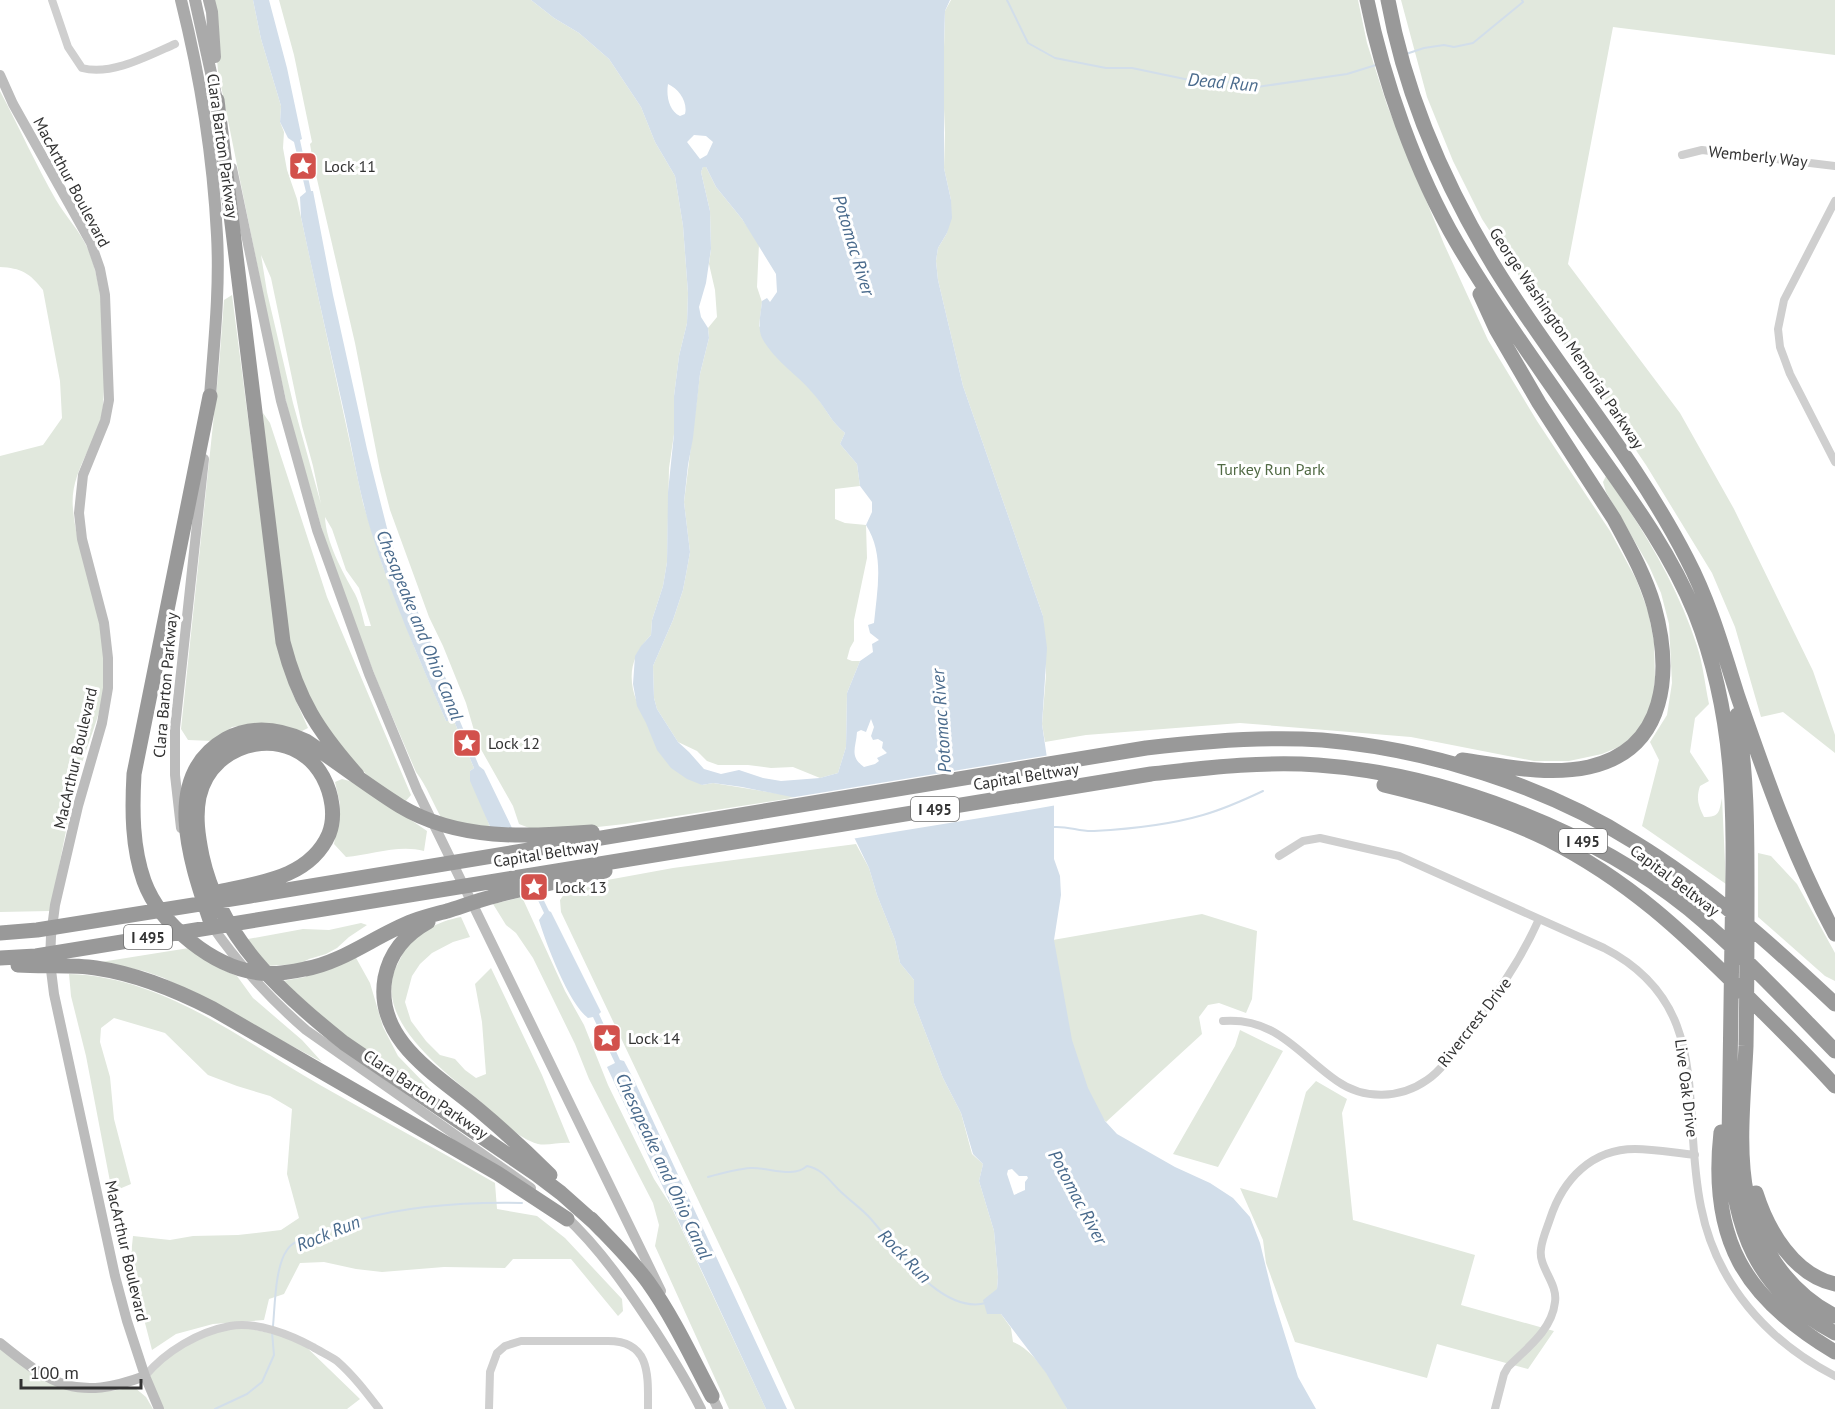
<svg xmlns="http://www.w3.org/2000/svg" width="1835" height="1409" font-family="'PT Sans',sans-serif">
<rect width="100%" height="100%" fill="#fff"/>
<path fill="#e1e8dd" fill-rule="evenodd" d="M 212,0 L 253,0 L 261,39 L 281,106 L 280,122 L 284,132 L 283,148 L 287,170 L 297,199 L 363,503 L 383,567 L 415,649 L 446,721 L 454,721 L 474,768 L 470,771 L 491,830 L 442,819 C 433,804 427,786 416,772 L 377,681 L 331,561 L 291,422 L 274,348 L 218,71 ZM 261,255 L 271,278 L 302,426 L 313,466 L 321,504 L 293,403 L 267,292 ZM 325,517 L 332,529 L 346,570 L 359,588 L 371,626 L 365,626 C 362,615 360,604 355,594 C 342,571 326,542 325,517 Z
M 279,0 L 531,0 L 554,18 L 579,33 L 609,59 L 641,107 L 655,142 L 675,176 L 683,226 L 688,293 L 687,323 L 679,356 L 674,396 L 674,434 L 669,468 L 667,562 L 663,586 L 652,620 L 651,635 C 598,688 667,746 702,785 L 713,783 L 799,797 L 625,824 L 542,833 L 519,824 L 513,806 L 478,744 L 466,703 L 443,646 L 429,617 L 390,510 L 380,471 L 355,343 L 313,162 L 310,144 L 312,142 L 294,55 Z
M 951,0 L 1358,0 L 1367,43 L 1387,105 L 1444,244 L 1488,340 L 1537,421 L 1610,531 L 1636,579 L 1648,611 L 1654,642 L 1655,678 L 1652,704 L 1639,730 L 1621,746 L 1602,754 L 1569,761 L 1534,761 L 1411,737 L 1240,723 L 1086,735 L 1045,742 L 1042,724 L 1046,675 L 1043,616 L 963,386 L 938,280 L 936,261 L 938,248 L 947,233 L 951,200 L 944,168 L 945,133 L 943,84 L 945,11 Z
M 1401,0 L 1835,0 L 1835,55 L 1613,27 L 1568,264 L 1680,413 L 1734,509 L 1813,671 L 1835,735 L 1835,753 L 1783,712 L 1761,717 L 1735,627 L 1712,573 L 1646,465 L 1554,330 L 1482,219 L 1453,161 L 1427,97 Z
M 0,91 C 19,127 36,165 56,200 C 66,217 80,231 88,249 C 106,292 106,360 103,406 C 100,442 69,469 73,509 C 75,538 86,564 93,592 C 99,614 105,655 105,677 C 104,711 87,742 79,774 C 67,819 60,865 50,911 L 0,912 L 0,456 L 43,445 L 62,418 L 60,381 L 43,290 C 30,273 21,268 0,267 Z
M 703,167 L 706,167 L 716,187 L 742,219 L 759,244 L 757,287 L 762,302 L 759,326 C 778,350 797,373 816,396 C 826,409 832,423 845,433 L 840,444 L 857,464 L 860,486 L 835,489 L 835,519 L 845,523 L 866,525 L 867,558 L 854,620 L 854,641 L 850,648 L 847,659 L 852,661 L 860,661 L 847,693 L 846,747 L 838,773 L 820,778 L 793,767 L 771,768 L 748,765 L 718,765 L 707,761 L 697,751 L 678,742 L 657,709 L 654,698 L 653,666 L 673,620 L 683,590 L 687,569 L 690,552 L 684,502 L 700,374 L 709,338 L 708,328 L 717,317 L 715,290 L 709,264 L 711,249 L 710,211 L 701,172 Z
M 232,295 L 278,649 L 292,692 L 308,728 L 302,731 L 253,724 L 232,727 L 213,741 L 188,740 L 181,729 L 219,367 L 224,300 Z
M 263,413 L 270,423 L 327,597 L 411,795 L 405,802 L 374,782 L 351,759 L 319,721 L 291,652 L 264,441 Z
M 1606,476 C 1643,529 1677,584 1697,646 C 1703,664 1705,685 1709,704 L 1695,718 L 1690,752 L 1709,781 L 1700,786 C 1696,798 1698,805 1704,817 C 1720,817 1719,812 1722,798 L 1726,884 L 1642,826 L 1659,760 L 1650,742 L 1667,715 L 1672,683 L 1669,624 L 1661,593 L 1649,566 L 1606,492 L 1603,482 Z
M 342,779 L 357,783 L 427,831 L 424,851 C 399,844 371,855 346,857 L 334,844 L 340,804 L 335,782 Z
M 856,844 L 869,868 L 877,895 L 895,940 L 900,963 L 914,980 L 914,1003 L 943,1078 L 961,1113 L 972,1154 L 983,1164 L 979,1181 L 994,1231 L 998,1277 L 997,1289 L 1001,1314 L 1011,1328 L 1013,1342 C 1036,1351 1057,1387 1067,1409 L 795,1409 L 739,1286 L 561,912 L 560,900 L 569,887 L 673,868 Z
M 1758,853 L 1771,856 L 1797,884 L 1835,953 L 1835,981 L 1825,976 L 1758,917 Z
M 522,897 L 565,991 L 584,1025 L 608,1085 L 654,1179 L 670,1204 L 766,1409 L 729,1409 L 655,1246 L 659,1225 L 653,1203 L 589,1079 L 575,1044 L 533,958 L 516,933 L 506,925 L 493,904 Z
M 1202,914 L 1257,931 L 1252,999 L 1246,1013 L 1219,1003 L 1208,1005 L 1199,1017 L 1202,1034 L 1106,1122 L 1090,1104 L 1070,1062 L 1047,941 Z
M 461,917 L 470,937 L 453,942 L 432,953 L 420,964 L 412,976 L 405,1002 L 411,1021 L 426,1041 L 440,1055 L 455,1059 L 465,1070 L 476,1078 L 486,1074 L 482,1022 L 475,984 L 491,968 L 542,1075 L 570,1143 C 561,1142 547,1146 538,1144 C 516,1138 497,1116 480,1101 C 446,1073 377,1023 394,972 C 396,966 400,960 402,955 C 413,933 439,921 461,917 Z
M 361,923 L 367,925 L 349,937 L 337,948 L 326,954 L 309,959 L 299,964 L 266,966 L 255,954 L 248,939 L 303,929 L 329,930 Z
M 189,948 L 223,970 L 237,976 L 253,998 L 302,1040 L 322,1062 L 164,978 L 144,971 L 101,962 Z
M 355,956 L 370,983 L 383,1027 L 398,1056 L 432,1091 L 403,1074 L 340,1032 L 283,981 L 305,977 Z
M 69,974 C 164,977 240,1039 320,1085 C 378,1118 437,1149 495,1183 L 497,1209 L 537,1216 L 565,1238 L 622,1299 L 623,1311 L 618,1316 L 571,1259 L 513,1259 L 505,1268 L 444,1267 L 382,1272 L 356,1269 L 324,1262 L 300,1263 L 284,1294 L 269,1299 L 264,1320 L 213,1324 L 176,1334 L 152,1350 L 130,1265 L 133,1236 L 170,1240 L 193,1236 L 238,1235 L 281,1230 L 299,1218 L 287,1174 L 292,1109 L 270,1096 L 237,1086 L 208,1075 L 165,1033 L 114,1018 L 101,1028 L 100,1042 L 110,1077 L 114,1119 L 131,1184 L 112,1192 L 86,1056 L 71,996 Z
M 1240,1030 L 1283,1051 L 1218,1167 L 1173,1154 L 1235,1046 Z
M 1316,1081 L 1347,1099 L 1342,1113 L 1353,1220 L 1475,1255 L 1461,1305 L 1554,1331 L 1528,1369 L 1437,1344 L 1427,1378 L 1295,1342 L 1266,1263 L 1263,1240 L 1240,1188 L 1277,1198 L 1306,1092 Z
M 232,1325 L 298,1339 L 360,1399 L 347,1409 L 158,1409 L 149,1390 L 151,1369 L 180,1345 Z
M 0,1343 L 48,1379 L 111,1391 L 134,1387 L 146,1397 L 153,1409 L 0,1409 Z"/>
<path fill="#d2deea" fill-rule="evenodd" d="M 253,0 L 269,0 L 287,68 L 302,139 L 300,140 L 311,191 L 313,191 L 333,295 L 367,449 L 389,536 L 412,598 L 462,717 L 459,719 L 479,766 L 484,770 L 526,857 L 524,860 L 549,911 L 551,912 L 601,1012 L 599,1014 L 620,1060 L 624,1061 L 634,1080 L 787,1409 L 766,1409 L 607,1067 L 615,1063 L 593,1017 L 588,1018 C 569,1004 546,944 539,920 L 544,913 L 520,862 L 502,854 L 470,781 L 470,771 L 474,768 L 454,721 L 446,721 C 419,659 391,596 371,531 C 358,489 352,446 342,403 C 328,341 314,279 301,217 L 300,197 L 306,192 L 294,142 L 288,138 L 280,122 L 281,106 L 261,39 Z
M 531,0 L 950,0 L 945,11 L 944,41 L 944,168 L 951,200 L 952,218 L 947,233 L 938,248 L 936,261 L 938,280 L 963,386 L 1043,616 L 1047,648 L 1042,724 L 1054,806 L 1054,859 L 1060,876 L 1061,895 L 1054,940 L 1072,1040 L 1088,1088 L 1105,1121 L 1117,1134 L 1175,1167 L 1210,1183 L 1233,1198 L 1250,1217 L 1260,1243 L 1274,1300 L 1298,1377 L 1316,1409 L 1067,1409 L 1046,1373 L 1001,1314 L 987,1314 L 983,1300 L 997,1289 L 998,1277 L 994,1231 L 979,1181 L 983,1164 L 973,1154 L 961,1113 L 943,1078 L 914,1003 L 914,980 L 900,963 L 895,940 L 877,895 L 869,868 L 853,835 L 817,802 L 742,787 L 713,783 L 702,785 L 687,779 L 671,768 L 657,750 L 646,723 L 637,706 L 633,684 L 635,656 L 641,646 L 651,635 L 652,620 L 663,586 L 667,562 L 668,492 L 674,434 L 674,396 L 679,356 L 687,323 L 688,293 L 683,226 L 675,176 L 655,142 L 641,107 L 609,59 L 579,33 L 554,18 ZM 668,84 C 679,89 688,102 685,114 L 680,116 C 669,111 666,96 668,84 ZM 694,135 L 706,136 L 713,142 L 707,155 L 700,159 L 687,142 ZM 703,167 L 706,167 L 716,187 L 742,219 L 776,274 L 777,292 L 770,302 L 767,298 L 762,301 C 761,313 757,327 762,338 C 775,362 800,376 816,397 C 826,409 832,423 845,433 L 840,444 L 857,464 L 860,486 L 872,502 L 872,512 L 866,525 C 885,555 877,590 874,623 L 868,625 L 870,633 L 879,640 L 872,644 L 873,652 L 860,661 L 847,693 L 846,747 L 838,773 L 820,778 L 781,781 L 763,778 L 739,770 L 721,774 L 704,769 L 689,752 L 678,742 L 657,709 L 654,698 L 653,666 L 673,620 L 683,590 L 687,569 L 690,552 L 684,502 L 688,465 L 693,438 L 700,374 L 709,338 L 708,328 L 701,317 L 699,307 L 706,283 L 711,249 L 710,211 L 701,172 ZM 871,719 L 874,727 L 871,736 L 873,740 L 878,739 L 883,742 L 882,748 L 887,753 L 877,758 L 879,761 L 875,764 L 864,767 C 849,756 856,748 857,732 L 861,730 L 866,732 ZM 1012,1169 L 1019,1176 L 1027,1176 L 1028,1178 L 1025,1182 L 1025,1190 L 1014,1195 L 1007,1174 L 1008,1170 Z"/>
<path fill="#fff" d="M 1050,755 L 1057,805 L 1011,813 L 851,839 L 835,819 L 815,805 L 789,798 Z
M 489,831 L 517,832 L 543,892 L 532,894 L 517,865 L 500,856 Z"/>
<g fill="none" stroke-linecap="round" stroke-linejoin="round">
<path stroke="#d2deea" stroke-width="2" d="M 1007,0 L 1028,43 L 1055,58 L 1106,68 L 1132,68 L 1199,82 L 1243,82 L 1257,87 L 1347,74 L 1376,65
M 1406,54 L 1424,48 L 1444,45 L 1454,47 L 1473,43 L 1523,2 L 1522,0
M 1054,827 C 1069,826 1080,832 1094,831 C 1130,829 1169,825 1203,815 C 1224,809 1244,800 1263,791
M 708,1177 C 722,1173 736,1169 751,1168 C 768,1167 793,1179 807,1166 C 822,1169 829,1180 839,1190 C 849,1200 861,1208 870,1218 C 896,1247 940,1315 986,1303
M 273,1326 C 275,1305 275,1267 287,1250 C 294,1239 305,1240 315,1237 C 330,1232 343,1224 358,1220 C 411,1205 468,1202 522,1203
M 215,1409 L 247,1394 L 262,1382 L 274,1355 L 272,1332"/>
<path stroke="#cfcfcf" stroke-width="8" d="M 52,0 L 68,47 L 82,68 C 111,76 148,56 175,44
M 1682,155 L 1702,150 L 1835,166
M 1835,201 L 1784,300 L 1778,329 L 1780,347 L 1790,374 L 1835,462
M 1279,856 L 1303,841 L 1320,838 L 1399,856 L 1604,948 C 1715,1005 1680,1107 1701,1207 C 1716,1283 1767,1341 1835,1376
M 1223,1021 C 1276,1017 1298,1054 1337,1081 C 1364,1100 1400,1099 1427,1080 C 1443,1069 1455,1050 1466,1035 C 1494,998 1520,962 1539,919
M 145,1376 C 166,1351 198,1332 230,1326 C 256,1321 291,1335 313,1347 C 321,1352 330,1356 337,1361 C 353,1375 366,1392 379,1409
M 489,1409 L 490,1372 L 497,1353 L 505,1346 L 521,1341 L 608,1341 C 651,1341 648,1376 648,1409
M 1495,1409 L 1504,1374 L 1508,1367 C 1527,1348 1552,1330 1555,1302 C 1558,1283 1538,1267 1541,1249 C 1542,1239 1547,1228 1550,1219 C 1563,1179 1592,1149 1635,1149 C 1655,1149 1675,1153 1695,1155"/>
<path stroke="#bcbcbc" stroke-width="10" d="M 0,75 L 13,104 L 91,243 L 100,269 L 105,295 L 109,400 L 105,421 L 83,475 L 79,513 L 82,539 L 104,623 L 108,658 L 108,688 L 102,723 L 78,806 L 55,905 L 51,936 L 50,962 L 54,994 L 115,1276 L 127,1321 L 145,1376 L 159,1409
M 232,168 L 281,401 L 317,530 L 369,674 L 417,790 L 661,1291
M 181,828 L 175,775 L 175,728 L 204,459
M 210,923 C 238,964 269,998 306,1030 L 531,1188
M 564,1215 C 601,1249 629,1291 656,1332 C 672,1357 688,1383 701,1409
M 0,1343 C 53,1386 77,1401 145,1376
M 710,1392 L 718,1409"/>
<path stroke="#aaa" stroke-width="12" d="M 181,0 C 200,76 213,157 217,235 C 220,289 214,343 210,396
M 195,0 L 217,100
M 209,0 L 212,12 L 215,57"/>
<path stroke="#999" stroke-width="15" d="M 1367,0 C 1383,80 1416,173 1457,243 C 1494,306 1537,364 1578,424 C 1620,485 1667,544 1695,613 C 1738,722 1734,823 1732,937 C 1731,1005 1730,1073 1729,1142 C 1733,1228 1755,1290 1835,1333
M 1388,0 C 1405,94 1445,185 1494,266 C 1555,366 1634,455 1687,559 C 1710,603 1723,650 1738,697 C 1766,778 1794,858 1835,934
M 217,100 L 283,642 C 298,700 318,731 357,775
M 210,396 L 134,774 C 132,810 132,847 144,881 C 160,925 214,968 260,973 C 275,975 291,972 305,969 C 344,962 376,935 413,921 C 424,917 436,914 447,911 C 463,906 479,900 495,896 C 531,886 569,880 605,871
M 1737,715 C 1747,772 1747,829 1747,887 C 1747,940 1747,993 1746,1046 C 1744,1092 1737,1151 1747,1196 C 1757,1246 1789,1293 1835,1316
M 1462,760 C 1504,766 1547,776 1589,767 C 1668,749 1672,671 1654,606 C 1645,575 1629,547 1614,519 L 1539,403 L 1496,329 L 1480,294
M 1384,785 C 1439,798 1496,814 1547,839 C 1628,880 1683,932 1746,995 C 1776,1025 1807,1055 1835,1086
M 217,892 C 259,883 310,878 329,834 C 336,816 332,794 323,777 C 293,722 212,738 199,797 C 195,817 198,836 202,856 C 220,938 281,993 344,1043 L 536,1174 L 561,1193 L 597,1225
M 428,922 C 406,934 390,952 385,978 C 374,1041 439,1076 479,1110 C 504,1131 527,1152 550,1175
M 211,923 C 192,866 159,777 226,739 C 252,725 280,729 306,741 C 337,762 368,786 400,806 C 458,841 527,837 592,832
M 0,933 L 37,930 L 250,896 L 1146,748 C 1204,741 1263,736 1322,740 C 1428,749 1544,785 1634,842 C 1708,887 1772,945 1835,1004
M 0,958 L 36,956 L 1151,774 C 1206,768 1262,761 1318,765 C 1444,774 1590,829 1689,909 C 1741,952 1788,1003 1835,1051
M 18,965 C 44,967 71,964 96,968 C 137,974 176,990 213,1009 L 497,1173 L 567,1219
M 1721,1132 C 1709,1239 1744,1298 1835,1352
M 1756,1193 C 1768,1231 1794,1275 1835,1284
M 591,1219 C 611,1240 631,1259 648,1282 C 673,1317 692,1358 712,1396"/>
</g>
<defs>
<g id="sight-square" transform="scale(1.5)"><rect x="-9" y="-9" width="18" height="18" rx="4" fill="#d2514c" stroke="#fff"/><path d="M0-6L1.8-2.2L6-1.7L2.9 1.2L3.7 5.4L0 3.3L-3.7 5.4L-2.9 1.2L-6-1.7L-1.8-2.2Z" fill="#fff"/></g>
</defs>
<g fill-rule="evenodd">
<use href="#sight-square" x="303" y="166"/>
<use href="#sight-square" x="467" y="743"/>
<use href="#sight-square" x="534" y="887"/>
<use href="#sight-square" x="607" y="1038"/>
</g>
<g text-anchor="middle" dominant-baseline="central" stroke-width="6" stroke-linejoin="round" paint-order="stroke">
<g fill="#fff" stroke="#707070" stroke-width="1.5">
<rect x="911" y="797" width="48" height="24" rx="4.5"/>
<rect x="1559" y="829" width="48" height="24" rx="4.5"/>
<rect x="124" y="925" width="48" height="24" rx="4.5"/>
</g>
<g font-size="15" font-weight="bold" fill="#323232">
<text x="935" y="809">I 495</text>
<text x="1583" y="841">I 495</text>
<text x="148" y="937">I 495</text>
</g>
<g font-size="16" fill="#323232" stroke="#fff">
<text transform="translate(223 146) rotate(82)">Clara Barton Parkway</text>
<text transform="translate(1758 156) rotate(6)">Wemberly Way</text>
<text transform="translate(72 182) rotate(62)">MacArthur Boulevard</text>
<text transform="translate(1567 338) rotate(56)">George Washington Memorial Parkway</text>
<text transform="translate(165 685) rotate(-85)">Clara Barton Parkway</text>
<text transform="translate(75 758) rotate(-77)">MacArthur Boulevard</text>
<text transform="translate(1026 776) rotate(-9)">Capital Beltway</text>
<text transform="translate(546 853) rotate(-9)">Capital Beltway</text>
<text transform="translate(1675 880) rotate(37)">Capital Beltway</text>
<text transform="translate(1474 1022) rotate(-52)">Rivercrest Drive</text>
<text transform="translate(1687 1088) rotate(83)">Live Oak Drive</text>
<text transform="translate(426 1094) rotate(34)">Clara Barton Parkway</text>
<text transform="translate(127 1251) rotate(77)">MacArthur Boulevard</text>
</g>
<g font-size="16" fill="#323232" stroke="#fff" text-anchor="start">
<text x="324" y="166">Lock 11</text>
<text x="488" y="743">Lock 12</text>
<text x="555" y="887">Lock 13</text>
<text x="628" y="1038">Lock 14</text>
</g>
<g font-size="16" fill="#516a44" stroke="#fff">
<text x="1271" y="469">Turkey Run Park</text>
</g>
<g font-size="18" font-style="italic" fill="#496a8c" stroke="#fff">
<text transform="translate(1223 82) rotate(5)">Dead Run</text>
<text transform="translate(854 245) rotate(73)">Potomac River</text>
<text transform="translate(420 625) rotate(68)">Chesapeake and Ohio Canal</text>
<text transform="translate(941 721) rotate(-94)">Potomac River</text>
<text transform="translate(664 1166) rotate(65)">Chesapeake and Ohio Canal</text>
<text transform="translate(1078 1197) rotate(62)">Potomac River</text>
<text transform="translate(328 1233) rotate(-22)">Rock Run</text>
<text transform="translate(905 1256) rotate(46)">Rock Run</text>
</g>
</g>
<path d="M21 1379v9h120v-9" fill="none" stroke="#323232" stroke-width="3"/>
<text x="30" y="1379" font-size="18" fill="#323232" stroke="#ffffff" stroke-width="4.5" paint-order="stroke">100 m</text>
</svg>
